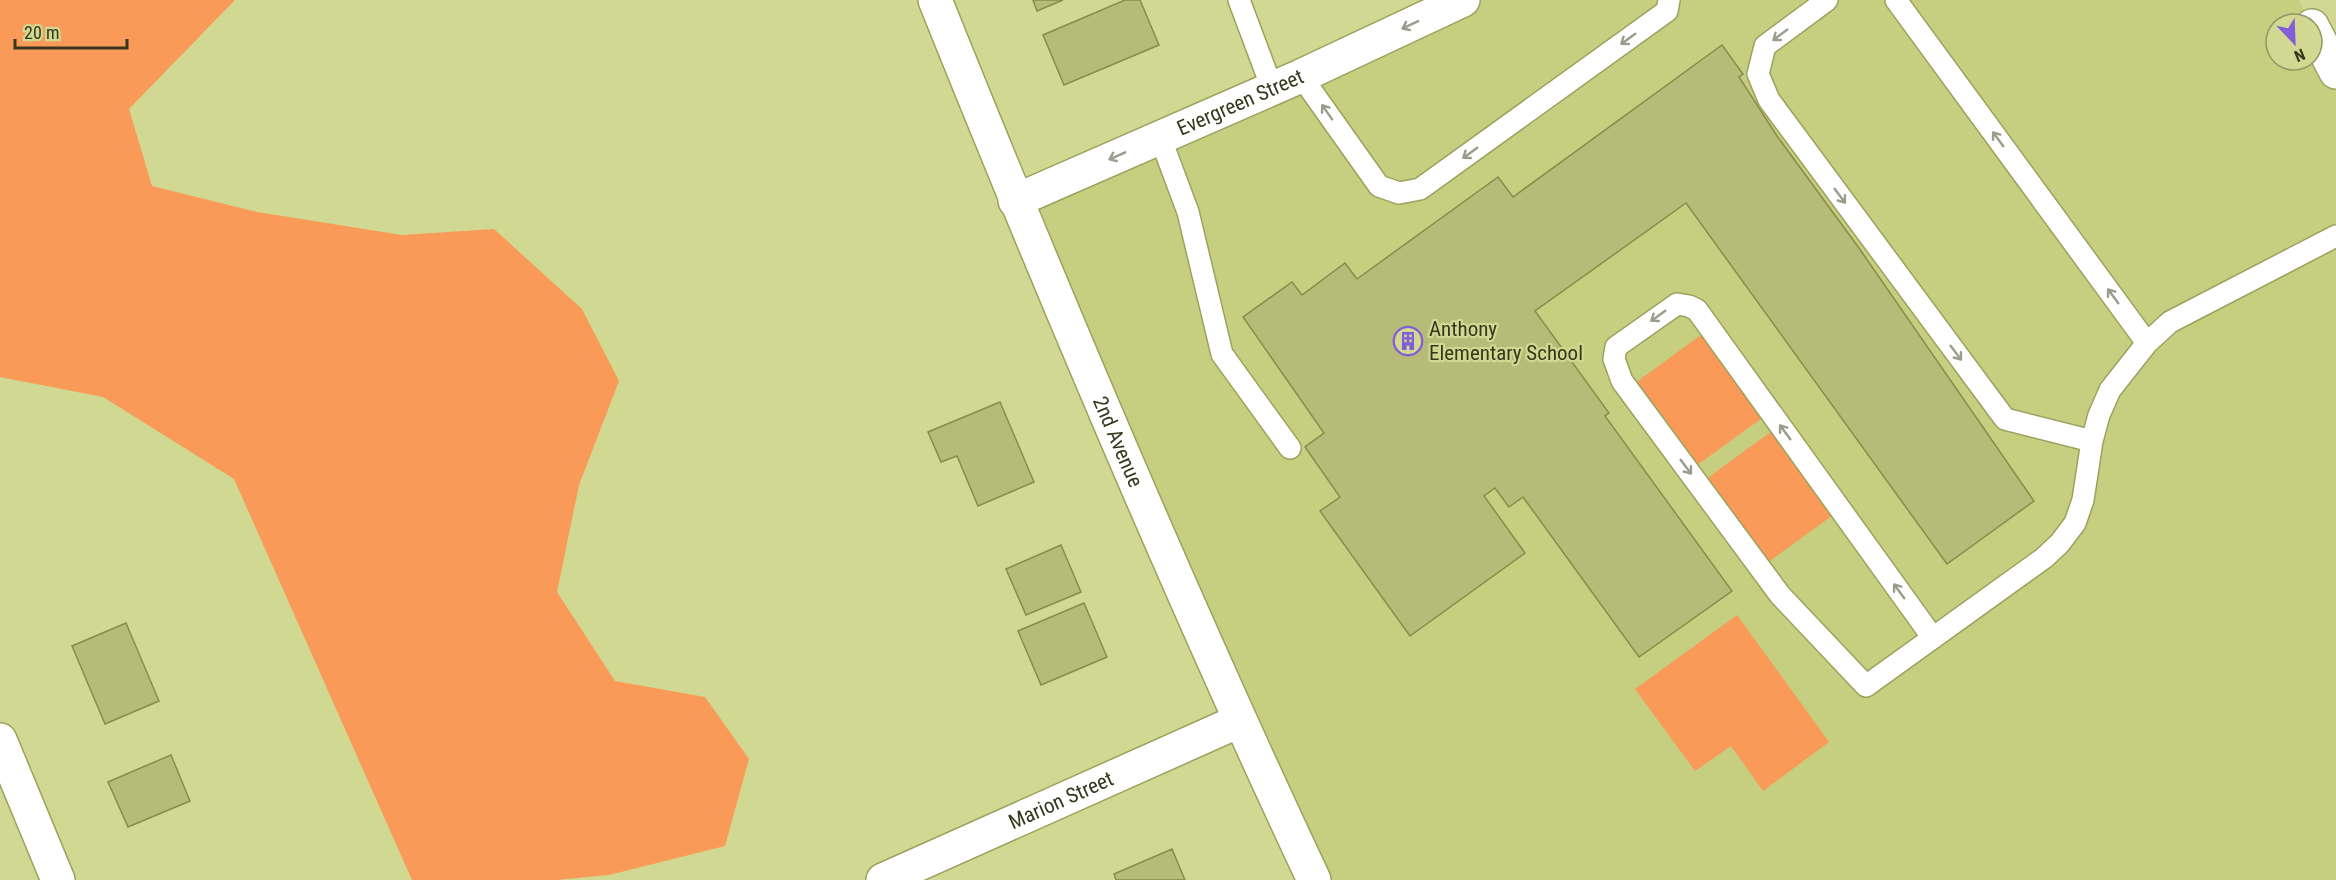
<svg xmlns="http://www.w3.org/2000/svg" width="2336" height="880" font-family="'Roboto Condensed',sans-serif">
<rect width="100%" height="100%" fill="#d0d891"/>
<path fill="#c6ce80" d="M 1463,0 L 2299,0 L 2311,24 L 2276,24 L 2276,60 L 2312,60 L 2336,72 L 2336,880 L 1314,880 L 1015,201 Z"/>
<path fill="#f99a59" d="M 0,0 L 235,0 L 129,109 L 152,186 L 257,212 L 402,235 L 494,229 L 582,309 L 619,381 L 579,485 L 557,592 L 615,681 L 705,697 L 749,759 L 725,846 L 609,875 L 556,880 L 412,880 L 234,479 L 103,397 L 0,377 Z
M 1701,335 L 1762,418 L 1692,469 L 1631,386 Z
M 1772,431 L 1833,515 L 1763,566 L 1702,482 Z
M 1737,615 L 1829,742 L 1763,791 L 1731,746 L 1695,771 L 1635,689 Z"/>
<path fill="#b5bc77" stroke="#878d49" stroke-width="1.5" d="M 1033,0 L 1063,0 L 1037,11 Z
M 1125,0 L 1140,0 L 1159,45 L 1064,85 L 1043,35 Z
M 1722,45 L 1743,74 L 1739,77 L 1777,136 L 1859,248 L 2034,501 L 1947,564 L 1686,203 L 1535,311 L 1609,413 L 1605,416 L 1732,591 L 1639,657 L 1523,497 L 1509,507 L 1495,488 L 1484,496 L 1525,553 L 1410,636 L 1320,511 L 1340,497 L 1305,447 L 1324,433 L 1243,317 L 1292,282 L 1302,295 L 1345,263 L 1357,279 L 1498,177 L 1513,197 Z
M 1000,402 L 1034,482 L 978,506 L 957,456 L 941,462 L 928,432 Z
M 1061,545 L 1081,592 L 1026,615 L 1006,569 Z
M 1084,603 L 1107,657 L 1041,685 L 1018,631 Z
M 126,623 L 159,701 L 105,724 L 72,646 Z
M 171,755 L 190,801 L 128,827 L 108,782 Z
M 1172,849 L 1185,880 L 1116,880 L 1114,874 Z"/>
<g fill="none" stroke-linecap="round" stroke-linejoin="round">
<g stroke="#9ca25e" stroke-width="24">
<path id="lane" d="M 1239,0 L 1272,88
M 1827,0 L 1765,46 L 1758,74 L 1769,100 L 2005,419 L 2092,441
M 1896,0 L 2147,343
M 1301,76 L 1379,186 L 1399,193 L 1420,189 L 1667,11 L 1669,0
M 1160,137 L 1188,212 L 1222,354 L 1290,448
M 1933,638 L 1697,310 L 1689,306 L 1677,304 L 1616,347 L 1614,359 L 1622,381 L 1780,595 L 1866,686 L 2044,558 L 2060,543 L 2075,523 L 2083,500 L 2092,441 L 2099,415 L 2110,390 L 2147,343 L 2170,322 L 2336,236"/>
</g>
<g stroke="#9ca25e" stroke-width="36">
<g id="street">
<path d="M 2312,26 L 2336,72"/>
<path id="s1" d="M 1015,201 L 1301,76 L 1463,0"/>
<path d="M 0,740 L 58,880"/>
</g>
</g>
<g stroke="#9ca25e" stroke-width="36">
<g id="secondary">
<path id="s2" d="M 935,0 C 1054,296 1178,591 1314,880"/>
<path id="s3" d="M 883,880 L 1239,721"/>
</g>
</g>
<use href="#lane" stroke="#fff" stroke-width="21"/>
<use href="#street" stroke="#fff" stroke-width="33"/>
<use href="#secondary" stroke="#fff" stroke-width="33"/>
</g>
<defs><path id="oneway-shaft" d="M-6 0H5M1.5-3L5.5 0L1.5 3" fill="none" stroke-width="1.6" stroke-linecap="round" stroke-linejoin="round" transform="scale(1.5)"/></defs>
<g stroke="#9a9c8e">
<use href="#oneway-shaft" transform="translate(1410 25) rotate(155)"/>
<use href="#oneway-shaft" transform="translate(1780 35) rotate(143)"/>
<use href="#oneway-shaft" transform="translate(1628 39) rotate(144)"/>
<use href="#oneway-shaft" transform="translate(1327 112) rotate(-125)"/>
<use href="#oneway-shaft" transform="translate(1998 139) rotate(-126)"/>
<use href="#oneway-shaft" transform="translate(1470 153) rotate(144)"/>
<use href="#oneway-shaft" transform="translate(1117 156) rotate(156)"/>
<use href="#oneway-shaft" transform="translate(1840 196) rotate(53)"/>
<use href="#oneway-shaft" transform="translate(2113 296) rotate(-126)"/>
<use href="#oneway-shaft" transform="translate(1658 316) rotate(144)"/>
<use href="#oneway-shaft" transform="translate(1956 353) rotate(53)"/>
<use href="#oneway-shaft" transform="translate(1785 432) rotate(-126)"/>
<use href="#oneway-shaft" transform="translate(1686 467) rotate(53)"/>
<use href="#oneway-shaft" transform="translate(1899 591) rotate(-126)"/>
</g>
<defs>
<g id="building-ring" transform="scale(1.5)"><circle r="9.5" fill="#d0d891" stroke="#815dd8" stroke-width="1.5"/><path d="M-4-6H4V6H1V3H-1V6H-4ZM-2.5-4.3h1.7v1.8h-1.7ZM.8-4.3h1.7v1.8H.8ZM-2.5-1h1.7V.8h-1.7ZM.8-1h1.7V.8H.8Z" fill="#815dd8"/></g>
</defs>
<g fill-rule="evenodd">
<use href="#building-ring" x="1408" y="341"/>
</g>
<g text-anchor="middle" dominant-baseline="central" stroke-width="4.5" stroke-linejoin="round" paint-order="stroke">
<g font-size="21" fill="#36381c" stroke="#d0d891">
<text stroke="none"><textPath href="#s1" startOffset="246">Evergreen Street</textPath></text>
<text stroke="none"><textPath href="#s2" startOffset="478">2nd Avenue</textPath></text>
<text stroke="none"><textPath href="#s3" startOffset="195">Marion Street</textPath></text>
</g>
<g font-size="21" fill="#36381c" stroke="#d0d891" text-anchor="start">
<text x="1429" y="329">Anthony<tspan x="1429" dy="24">Elementary School</tspan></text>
</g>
</g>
<g transform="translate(2294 42) rotate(157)"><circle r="28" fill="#d0d891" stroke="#929862" stroke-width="1.5"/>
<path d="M0-4.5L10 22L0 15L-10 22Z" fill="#815dd8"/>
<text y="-9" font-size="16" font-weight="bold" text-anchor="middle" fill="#36381c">N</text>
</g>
<path d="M15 39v9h112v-9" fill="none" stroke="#36381c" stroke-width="3"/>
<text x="24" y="39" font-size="18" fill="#36381c" stroke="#d0d891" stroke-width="4.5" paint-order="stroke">20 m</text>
</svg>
